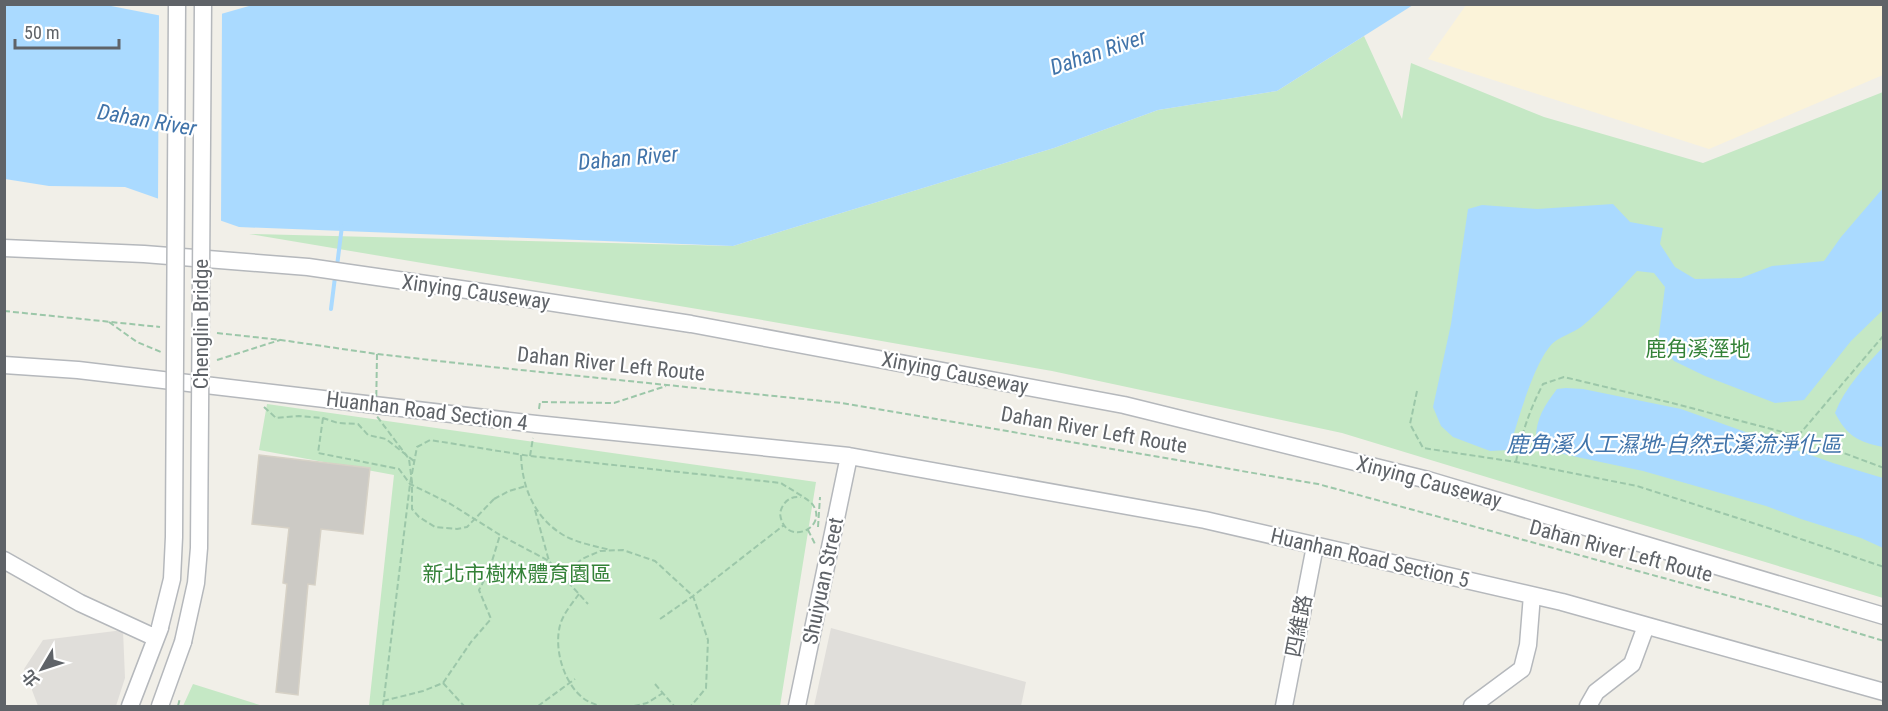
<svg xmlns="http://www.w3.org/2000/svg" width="1888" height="711" font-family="'Roboto Condensed','Noto Sans TC',sans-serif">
<rect width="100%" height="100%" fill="#f1efe8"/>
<path fill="#e0deda" d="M 831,628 L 1026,682 L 1021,706 L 814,706 Z
M 123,630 L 125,678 L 116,706 L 38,706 L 24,669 L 43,640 Z"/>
<path fill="#c5e8c5" d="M 1364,36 L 1402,119 L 1411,63 L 1544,117 L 1703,163 L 1883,92 L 1883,598 L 1342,433 L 1052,371 L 757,319 L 249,234 L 733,246 L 1054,148 L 1158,110 L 1277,91 Z
M 267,404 L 816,482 L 780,706 L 369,706 L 394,475 L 259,450 Z
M 193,684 L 263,706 L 183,706 Z"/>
<path fill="#fbf3d9" d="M 1466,5 L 1883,5 L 1883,75 L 1709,149 L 1428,59 Z"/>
<path fill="#aadaff" d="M 256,4 L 1413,5 L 1277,91 L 1158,110 L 1054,148 L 733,246 L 239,227 L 125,187 L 49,186 L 5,179 L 5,5 L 106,5 L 193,22 Z
M 1883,188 L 1883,310 L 1851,341 L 1804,400 L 1775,403 L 1705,376 L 1674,361 L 1658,342 L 1665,287 L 1654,273 L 1637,271 C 1619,290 1602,310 1581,327 C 1573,333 1561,336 1553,343 C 1534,361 1517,424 1509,450 L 1490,451 L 1453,437 L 1441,426 L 1433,407 L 1451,324 L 1468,209 L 1482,205 L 1537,209 L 1613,204 L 1630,222 L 1663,228 L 1660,244 L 1675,267 L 1695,279 L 1741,278 L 1772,266 L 1824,261 L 1841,237 Z
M 1883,347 L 1883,447 C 1858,442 1847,436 1835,413 C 1845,387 1865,367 1883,347 Z
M 1566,388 L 1583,389 L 1681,409 L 1833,463 L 1883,478 L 1883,548 L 1861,538 L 1801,519 L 1766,506 L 1643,471 L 1544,450 L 1536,442 C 1535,420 1544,406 1557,389 Z"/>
<path fill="#f1efe8" d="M 222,11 L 221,224 L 158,202 L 159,12 L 193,19 Z"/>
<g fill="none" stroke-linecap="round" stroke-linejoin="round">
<path stroke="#aadaff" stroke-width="4" d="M 337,266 L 342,226
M 331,309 L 335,277"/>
</g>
<path fill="#cccac5" stroke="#d6d1c6" stroke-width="1.5" d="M 259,455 L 370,468 L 363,534 L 321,529 L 315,585 L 308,584 L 298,695 L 276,692 L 287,584 L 283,583 L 289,528 L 252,524 Z"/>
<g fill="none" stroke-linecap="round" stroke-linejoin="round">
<g stroke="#b5b8bc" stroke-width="19">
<path id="minor" d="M 4,248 L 144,254 L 308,267 L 502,295 L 691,324 L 1124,405 L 1428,480 L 1884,616
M 4,365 L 78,370 L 536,424 L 849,456 L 1205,520 L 1562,602 L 1884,692
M 4,560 L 80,603 L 156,638
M 130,706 L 160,628
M 160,706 L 183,642
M 797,706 L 849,456
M 1284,706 L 1315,546
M 1472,706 L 1522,669 L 1528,645 L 1532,595
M 1588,706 L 1596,692 L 1632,664 L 1646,626"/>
</g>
<path stroke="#9cc7a9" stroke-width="2" stroke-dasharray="6 3" stroke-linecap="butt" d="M 4,311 L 160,327
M 109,322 L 137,342 L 161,352
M 217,333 L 281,340 L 377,354 L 492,367 L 842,403 L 1318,484 L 1770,607 L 1884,641
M 217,360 L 280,340
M 1417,391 L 1410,424 L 1423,448 L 1516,462 L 1637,486 L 1747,521 L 1884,567
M 264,407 L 276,418 L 299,416 L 323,418 L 338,423 L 358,424 L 368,435 L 386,439 L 414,461
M 539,409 L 540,402 L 614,403 L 666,386
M 323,418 L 318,453 L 399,469 L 410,484 L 449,503 L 500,535 L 549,561
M 1798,436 L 1884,335
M 521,455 C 522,488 535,519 565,536 C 578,543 595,546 610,550
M 530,456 L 533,438
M 1516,462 C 1521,435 1530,409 1543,384 L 1564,377 L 1672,403 L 1798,436 L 1884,468
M 494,499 L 509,491 L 526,486
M 535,510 L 549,561 L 588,604
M 818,527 L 820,497
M 808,530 L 815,544
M 563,576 L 582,559 L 600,551 L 623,550 L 655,561 L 693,596 L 708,640 L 706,688 L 691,706
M 579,594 C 571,605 561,616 559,630 C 555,653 565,684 583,698 C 588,702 594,704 600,706
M 660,619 L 693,596 L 784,525
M 443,683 L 464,706
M 655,684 L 674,706
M 383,701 L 423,691 L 443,683 L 471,642 L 491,619 L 479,590 L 489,571 L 500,535
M 178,706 L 180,698
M 383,706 L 410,484 L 417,447 L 430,440 L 530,456 L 781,483 C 788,488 809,499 813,505 C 829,529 783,548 780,513 C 783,502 789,496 801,497
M 538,706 L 575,679
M 634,706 L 647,703 L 663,693"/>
<use href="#minor" stroke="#fff" stroke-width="16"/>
<g stroke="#b5b8bc" stroke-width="19" stroke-linecap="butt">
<path id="minor-bridge" d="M 160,627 L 172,579 L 174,537 L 177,4
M 183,642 L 196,583 L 199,548 L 203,4"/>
</g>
<path stroke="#9cc7a9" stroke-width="2" stroke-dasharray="6 3" stroke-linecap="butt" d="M 377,354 L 376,415 L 409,459 L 412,482 L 412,509 L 419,517 L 435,527 L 457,529 L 467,527 L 494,499"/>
<use href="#minor-bridge" stroke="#fff" stroke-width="16"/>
</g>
<g text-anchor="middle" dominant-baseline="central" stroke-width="4.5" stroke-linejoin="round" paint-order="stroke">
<g font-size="21" fill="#5f6368" stroke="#fff">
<text transform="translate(476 292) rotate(8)">Xinying Causeway</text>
<text transform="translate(201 324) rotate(-90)">Chenglin Bridge</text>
<text transform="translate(611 364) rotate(6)">Dahan River Left Route</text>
<text transform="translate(955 373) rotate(11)">Xinying Causeway</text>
<text transform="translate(427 411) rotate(7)">Huanhan Road Section 4</text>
<text transform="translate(1094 430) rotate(10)">Dahan River Left Route</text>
<text transform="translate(1429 482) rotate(15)">Xinying Causeway</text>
<text transform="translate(1621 551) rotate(15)">Dahan River Left Route</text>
<text transform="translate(1370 558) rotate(13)">Huanhan Road Section 5</text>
<text transform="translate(823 581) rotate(-78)">Shuiyuan Street</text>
<text transform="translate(1299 626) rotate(-79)">四維路</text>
</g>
<g font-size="21" fill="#348238" stroke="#fff">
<text x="1698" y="349">鹿角溪溼地</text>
<text x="517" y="574">新北市樹林體育園區</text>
</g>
<g font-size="22" font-style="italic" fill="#4174aa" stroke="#fff">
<text transform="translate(1098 52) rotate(-19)">Dahan River</text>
<text transform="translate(147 120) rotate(10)">Dahan River</text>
<text transform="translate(628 158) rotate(-5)">Dahan River</text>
<text x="1674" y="444">鹿角溪人工濕地-自然式溪流淨化區</text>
</g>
</g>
<rect width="1888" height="711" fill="none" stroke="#5f6368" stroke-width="12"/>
<g transform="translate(42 669) rotate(231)" stroke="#ffffff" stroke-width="4.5" paint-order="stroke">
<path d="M0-4.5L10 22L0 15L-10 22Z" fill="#5f6368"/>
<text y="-9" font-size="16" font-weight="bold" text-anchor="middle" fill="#5f6368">北</text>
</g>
<path d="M15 39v9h104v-9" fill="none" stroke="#5f6368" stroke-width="3"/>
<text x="24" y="39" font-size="18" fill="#5f6368" stroke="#ffffff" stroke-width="4.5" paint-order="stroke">50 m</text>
</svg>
